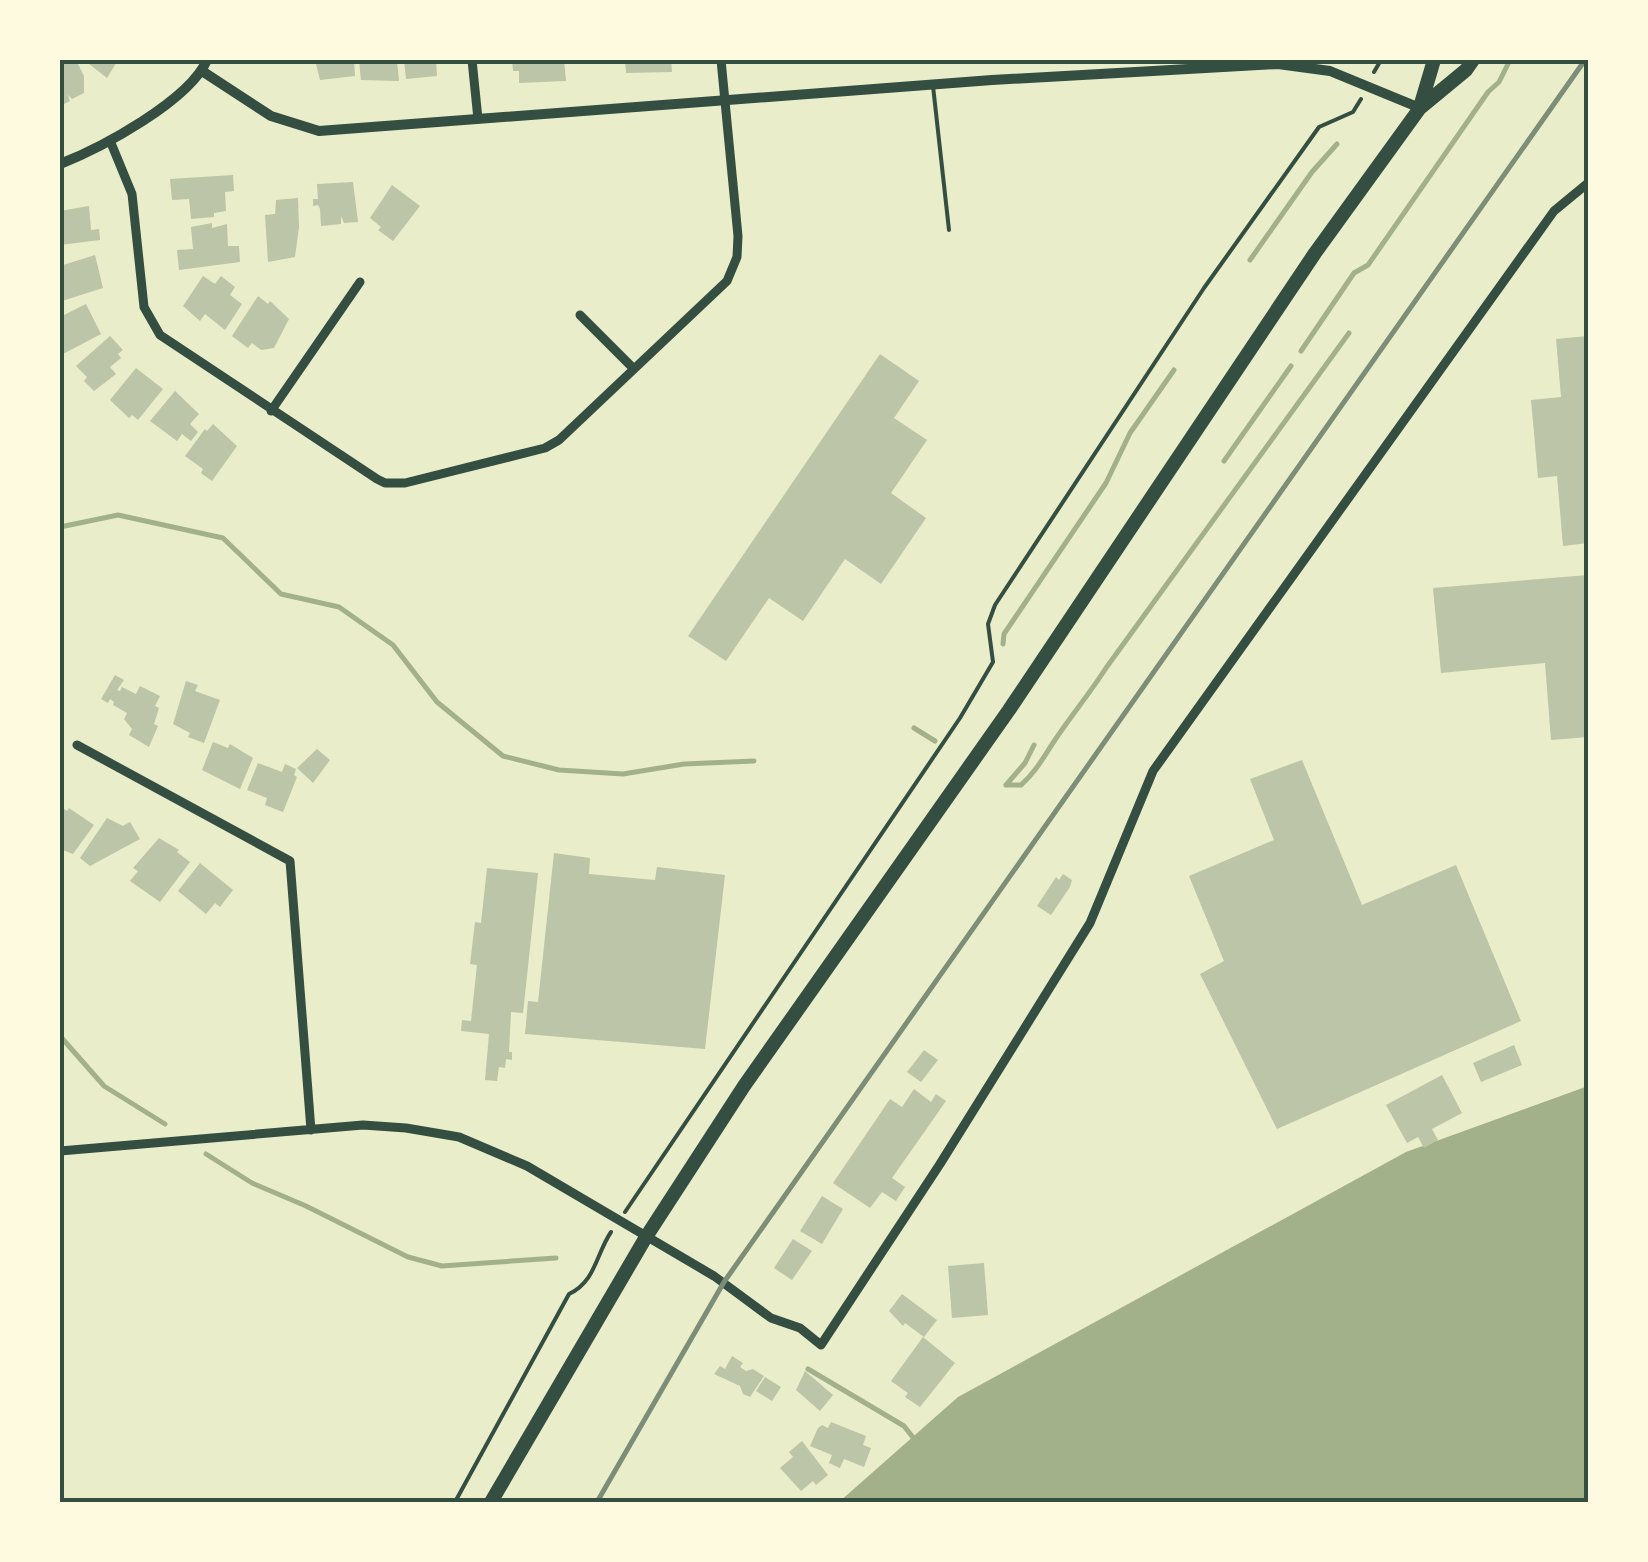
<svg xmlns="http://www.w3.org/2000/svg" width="1648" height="1562" font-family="Montserrat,sans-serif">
<rect width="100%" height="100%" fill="#e9edc9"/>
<path fill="#a3b18a" d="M 1588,1086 L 1588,1502 L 839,1502 L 958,1397 L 1406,1152 Z"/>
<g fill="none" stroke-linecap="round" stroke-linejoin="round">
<path stroke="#a3b18a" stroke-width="5" d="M 1250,260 L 1312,172 L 1337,144
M 1301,351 L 1354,273 L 1368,265 L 1488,92 L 1499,82 L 1510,60
M 1224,461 L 1291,366
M 60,527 L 118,515 L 223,538 L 281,594 L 339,607 L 393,645 L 437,702 L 503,756 L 559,770 L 623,774 L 684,764 L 754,761
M 1003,644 L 1004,634 L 1106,483 L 1130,433 L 1174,370
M 914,728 L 935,741
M 1006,785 L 1021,785 C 1036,772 1044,756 1055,740 C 1071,716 1090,693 1106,668 L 1349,333
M 1006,785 L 1025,763 L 1034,745
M 60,1036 L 104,1086 L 165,1124
M 206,1154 L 252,1183 L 306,1206 L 408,1257 L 442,1266 L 556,1258
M 808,1369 L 904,1426 L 915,1440"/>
</g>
<path fill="#bcc5a7" d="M 60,60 L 76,60 L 84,76 L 84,93 L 72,99 L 68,95 L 70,101 L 60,106 Z
M 84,60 L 118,60 L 107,78 Z
M 315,60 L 354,60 L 355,76 L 320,80 Z
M 359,60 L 397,60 L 399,81 L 361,80 Z
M 404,60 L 436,60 L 437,76 L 406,79 Z
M 512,60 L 564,60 L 566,81 L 519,83 L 519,71 L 513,71 Z
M 625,60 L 671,60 L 672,72 L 626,73 Z
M 233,175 L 234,191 L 225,192 L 226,211 L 214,213 L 214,217 L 191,219 L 189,199 L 172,200 L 170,179 Z
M 353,182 L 358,222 L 344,223 L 341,216 L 341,224 L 321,226 L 320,209 L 318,205 L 313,206 L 313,199 L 318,199 L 317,184 Z
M 392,185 L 420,206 L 393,241 L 378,230 L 381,227 L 370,218 Z
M 298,198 L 299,227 L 295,257 L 268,262 L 265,215 L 275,214 L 276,200 Z
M 89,206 L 91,230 L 99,229 L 100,240 L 60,245 L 60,211 Z
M 212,223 L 212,228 L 227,224 L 228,246 L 239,246 L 240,262 L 179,270 L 177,250 L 193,249 L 191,227 Z
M 95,255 L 103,288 L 62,301 L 60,266 Z
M 203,276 L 215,284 L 221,276 L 235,287 L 230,295 L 242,304 L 225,330 L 205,314 L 200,321 L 183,306 Z
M 258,296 L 268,304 L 270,301 L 289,319 L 274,348 L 261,350 L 252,343 L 248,348 L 232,336 Z
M 86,304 L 101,334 L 63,354 L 60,317 Z
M 110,336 L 123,350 L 118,354 L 121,358 L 110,367 L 116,374 L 94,391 L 84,381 L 87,377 L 76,366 Z
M 1588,336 L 1588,543 L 1563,546 L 1557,476 L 1538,478 L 1531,400 L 1561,397 L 1556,339 Z
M 880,354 L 919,381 L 894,418 L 927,440 L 891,493 L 926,518 L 881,584 L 845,559 L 803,621 L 769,598 L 726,661 L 688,636 Z
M 136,368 L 163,389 L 138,420 L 132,415 L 129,418 L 110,400 Z
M 175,391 L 199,414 L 190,424 L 198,432 L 191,441 L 182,434 L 177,441 L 150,421 Z
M 213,424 L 237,446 L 212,481 L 201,473 L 203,469 L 185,456 L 205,429 L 207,431 Z
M 1588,575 L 1588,737 L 1551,740 L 1545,663 L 1441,673 L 1433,588 Z
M 115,675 L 124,680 L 117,690 L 120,691 L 122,687 L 136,694 L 140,686 L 160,696 L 155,706 L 159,708 L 154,724 L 158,726 L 149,747 L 129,735 L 132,729 L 124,719 L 127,713 L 113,705 L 114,702 L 110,699 L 108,703 L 101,699 Z
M 186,681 L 198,685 L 195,691 L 220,700 L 204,743 L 188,737 L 190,733 L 173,724 Z
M 213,742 L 228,748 L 230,744 L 253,758 L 240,789 L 202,770 Z
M 317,749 L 330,760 L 313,783 L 297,768 Z
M 1302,760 L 1362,905 L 1456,865 L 1521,1021 L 1277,1129 L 1200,974 L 1224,961 L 1189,876 L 1274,840 L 1250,779 Z
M 258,763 L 282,772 L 285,764 L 296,769 L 294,775 L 297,777 L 283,812 L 265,805 L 267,798 L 247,790 Z
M 63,808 L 67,811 L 69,808 L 94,825 L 73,854 L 60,849 L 60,812 Z
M 107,818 L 123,826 L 130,822 L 140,839 L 90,866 L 80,858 Z
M 159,838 L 179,850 L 177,852 L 190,862 L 160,902 L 130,881 L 138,871 L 133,868 Z
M 554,853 L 590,858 L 589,874 L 655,880 L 657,867 L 725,875 L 705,1049 L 525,1034 L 528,1001 L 538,1002 Z
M 200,863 L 233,890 L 220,907 L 215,903 L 206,914 L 178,891 Z
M 487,868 L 538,873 L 523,1013 L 511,1012 L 509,1052 L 512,1052 L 512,1060 L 506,1059 L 505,1068 L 499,1067 L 497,1081 L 485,1080 L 489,1034 L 461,1031 L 462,1020 L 471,1021 L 477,965 L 470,964 L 475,922 L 481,923 Z
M 1063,874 L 1072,880 L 1070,887 L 1051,915 L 1037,906 L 1056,877 L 1059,880 Z
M 1514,1045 L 1522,1065 L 1481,1082 L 1473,1063 Z
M 924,1050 L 938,1060 L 921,1082 L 907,1072 Z
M 1442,1075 L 1462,1113 L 1432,1129 L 1438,1140 L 1424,1148 L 1418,1137 L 1407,1143 L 1386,1105 Z
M 914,1089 L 931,1102 L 936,1094 L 946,1101 L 892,1178 L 905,1187 L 896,1201 L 882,1192 L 870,1208 L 833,1183 L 890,1099 L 902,1107 Z
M 822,1196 L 843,1209 L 822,1244 L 800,1231 Z
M 793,1239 L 812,1251 L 792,1280 L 774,1268 Z
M 984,1263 L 988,1315 L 952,1318 L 948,1266 Z
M 902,1294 L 937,1320 L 924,1337 L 905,1323 L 903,1326 L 889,1311 Z
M 923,1337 L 955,1363 L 920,1407 L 905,1397 L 908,1393 L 891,1381 Z
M 732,1356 L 743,1363 L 740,1367 L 746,1371 L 753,1369 L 764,1376 L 750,1397 L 743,1394 L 740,1386 L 714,1374 L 720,1366 L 725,1369 Z
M 805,1371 L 833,1395 L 820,1411 L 796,1390 Z
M 765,1377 L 781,1387 L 772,1401 L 756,1391 Z
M 831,1422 L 866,1436 L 863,1445 L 871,1448 L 864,1467 L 844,1459 L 840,1468 L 829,1463 L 832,1455 L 810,1446 L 818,1428 L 822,1425 L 828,1428 Z
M 802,1441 L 828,1475 L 816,1485 L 813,1481 L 801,1491 L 780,1468 L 793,1457 L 789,1452 Z"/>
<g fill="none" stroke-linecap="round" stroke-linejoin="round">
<path stroke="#344e41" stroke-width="4" d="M 1374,72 L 1381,60
M 625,1212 L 960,718 L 993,662 L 988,624 L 995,605 L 1204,288 L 1319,127 L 1353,112 L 1361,99
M 455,1502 L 569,1294 C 596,1281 596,1254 611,1232"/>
<path stroke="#344e41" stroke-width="4" d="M 933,86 L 949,230"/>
<path stroke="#344e41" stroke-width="9" d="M 472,60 L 478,119
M 111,143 L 132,194 L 144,307 L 160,335 L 377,479 L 385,483 L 405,483 L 545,448 L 559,440 L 727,281 L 737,257 L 738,236 L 721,60
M 580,315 L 634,369
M 271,411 L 360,282
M 77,745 L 290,861 L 311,1130
M 60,1151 L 363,1125 L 406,1128 L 459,1137 L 527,1166 L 714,1276 L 771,1318 L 800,1328 L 821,1345 L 940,1164 L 1090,923 L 1153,771 L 1554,211 L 1588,183"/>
<path stroke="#344e41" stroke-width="10" d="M 202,71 L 271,116 L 319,131 L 992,80 L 1278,64 L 1330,71 L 1420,108
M 60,164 C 101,148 189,101 207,60"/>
<path stroke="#344e41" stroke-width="14" d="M 1420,107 L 1434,60
M 491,1502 L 646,1237 L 744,1086 L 1009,710 L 1315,253 L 1420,108 L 1466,70 L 1473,60"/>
<path stroke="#7c8e77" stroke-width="5" d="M 597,1502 L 724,1282 L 1585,60"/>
</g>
<rect width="1648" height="1562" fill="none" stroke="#fefae0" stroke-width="125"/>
<rect x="62" y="62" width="1524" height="1438" fill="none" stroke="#344e41" stroke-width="4"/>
</svg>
